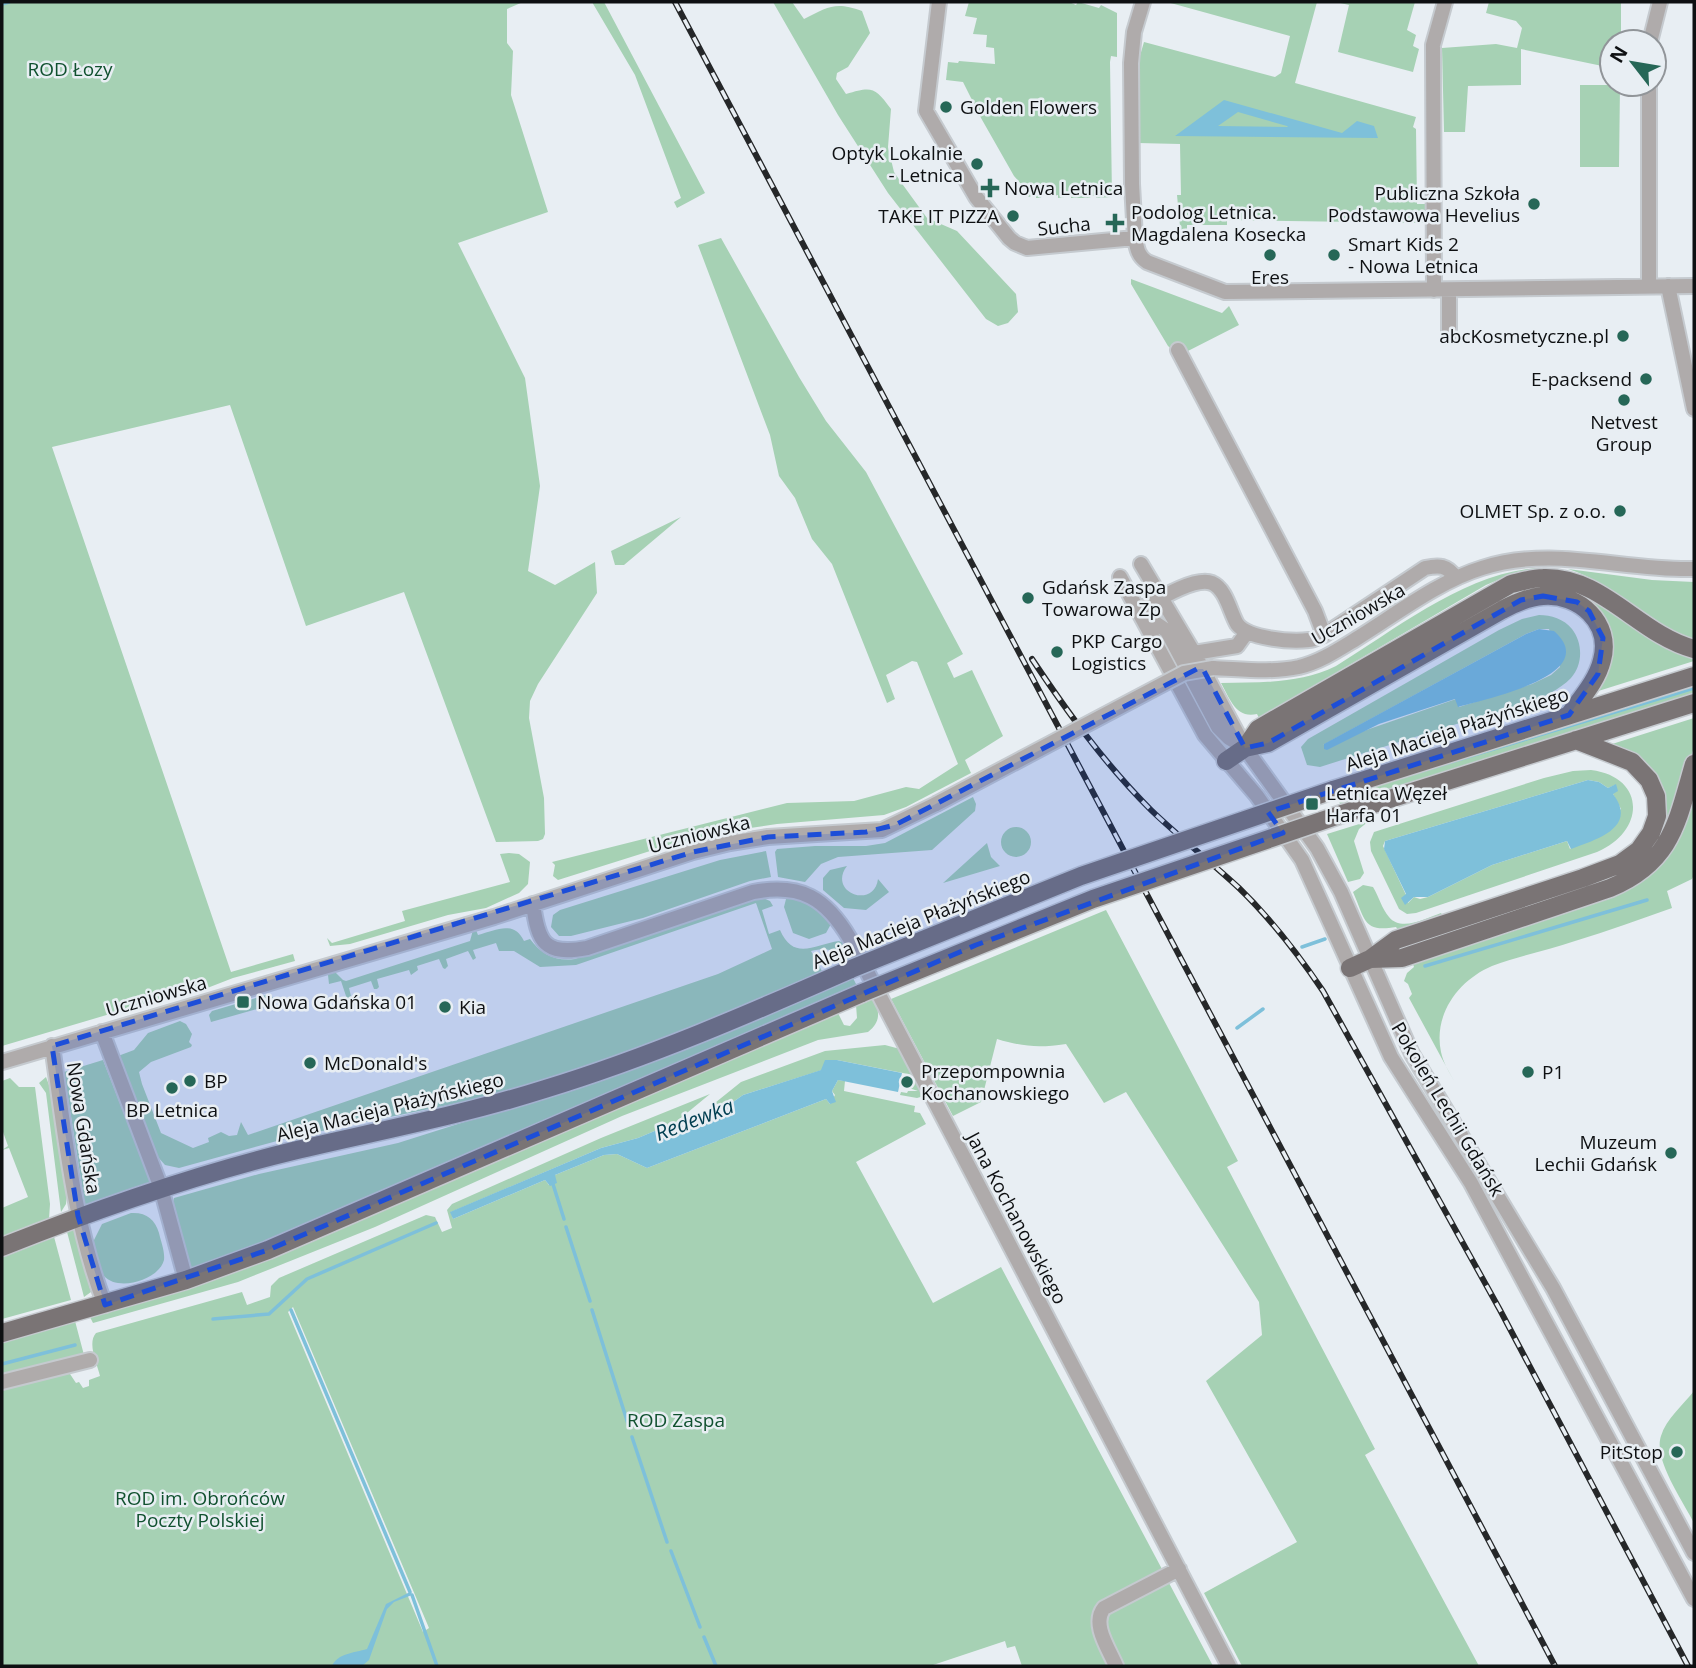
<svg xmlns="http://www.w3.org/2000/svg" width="1696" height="1668" font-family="'Open Sans',sans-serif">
<rect width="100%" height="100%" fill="#e8eef3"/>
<path fill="#a6d1b4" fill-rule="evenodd" d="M 2,2 L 523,2 L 507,9 L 507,43 L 513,51 L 511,95 L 548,212 L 458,243 L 525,378 L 540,486 L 528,571 L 555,585 L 595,562 L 597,593 L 538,684 L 530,701 L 529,718 L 544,798 L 545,834 L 543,839 L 538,841 L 496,842 L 404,592 L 306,626 L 230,405 L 52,447 L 231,972 L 293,954 L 295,961 L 233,978 L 197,992 L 147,1003 L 2,1046 Z
M 592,2 L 604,2 L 705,193 L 677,208 L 674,202 L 681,198 L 635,75 Z
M 773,2 L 792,2 L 804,19 C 828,7 835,1 862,11 L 870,33 L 848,67 L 837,73 L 836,79 L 846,94 C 872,86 875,87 891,109 L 888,147 L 894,172 L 903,185 L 927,218 L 957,231 L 1016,294 L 1018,312 L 1008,323 L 998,326 L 986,319 L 888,193 L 838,115 Z
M 969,2 L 1069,2 L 1076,5 L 1078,2 L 1099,8 L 1101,5 L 1117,13 L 1117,57 L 1111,56 L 1110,62 L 1112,197 L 1096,198 L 1096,196 L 1091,196 L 1090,198 L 1071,198 L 1071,196 L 1058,198 L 1058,195 L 1047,197 L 1047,194 L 1042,194 L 1041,198 L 1036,198 L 1036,194 L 1029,197 L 1026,194 L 1028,192 L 1014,176 L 981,118 L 963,82 L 946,80 L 948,62 L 958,63 L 959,61 L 995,64 L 994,48 L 986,47 L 987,35 L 973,34 L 977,18 L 965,16 Z
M 1167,2 L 1317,2 L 1295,83 L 1416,117 L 1413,127 L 1416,129 L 1417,204 L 1427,204 L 1427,223 L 1227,220 L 1227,225 L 1187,225 L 1187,231 L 1181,237 L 1177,195 L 1181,195 L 1180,144 L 1138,143 L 1139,59 L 1144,42 L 1275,77 L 1281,73 L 1290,36 Z
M 1336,2 L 1415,2 L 1407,30 L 1416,35 L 1413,46 L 1419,49 L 1413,72 L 1338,52 L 1349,5 Z
M 1489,2 L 1621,2 L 1621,42 L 1612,42 L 1612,68 L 1521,49 L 1521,85 L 1468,86 L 1465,132 L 1444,132 L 1442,48 L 1496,44 L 1517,48 L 1522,28 L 1516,21 L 1486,13 Z
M 1580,85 L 1620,85 L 1619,167 L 1580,167 Z
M 721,238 L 799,377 L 826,421 L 866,472 L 963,654 L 947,663 L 954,678 L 972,670 L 1003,736 L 965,760 L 971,773 L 906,807 L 884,815 L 777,824 L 723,832 L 666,846 L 558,880 L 553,876 L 555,865 L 552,862 L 787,803 L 854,801 L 906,787 L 919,789 L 958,764 L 917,662 L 912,661 L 886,675 L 895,699 L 887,703 L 832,564 L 812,539 L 795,498 L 779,476 L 770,435 L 698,245 Z
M 1131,279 L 1222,313 L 1229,306 L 1239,325 L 1184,353 L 1175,352 L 1168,346 L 1131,284 Z
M 681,517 L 624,565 L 615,565 L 611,551 Z
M 1541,568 L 1517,572 L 1486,585 L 1259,718 L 1257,714 C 1236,719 1230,699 1221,683 C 1261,682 1299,684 1336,666 C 1396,629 1469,570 1541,568 Z
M 1568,569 L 1652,580 L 1694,582 L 1694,640 C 1647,624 1615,583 1568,569 Z
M 1535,586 L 1569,587 L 1609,608 L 1656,642 L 1680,653 L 1694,656 L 1694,661 L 1592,693 L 1610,644 L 1556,588 L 1266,734 L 1504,597 Z
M 1539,615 C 1551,615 1564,619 1572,629 C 1583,643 1583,665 1571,678 C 1547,703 1495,712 1463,722 C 1415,737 1367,752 1320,767 L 1307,765 L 1301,747 L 1308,739 L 1499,630 L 1522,619 ZM 1539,629 L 1549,629 L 1560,667 L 1551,675 L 1532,684 L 1459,707 L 1456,699 L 1323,745 L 1526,634 Z
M 1694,684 L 1694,696 L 1646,711 L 1340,804 L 1337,794 Z
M 1694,718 C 1694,727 1696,737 1694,746 C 1692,757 1685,770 1682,781 C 1666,838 1656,863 1599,885 L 1404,950 L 1403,947 C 1452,930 1502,914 1551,897 C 1579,888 1611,881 1635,863 C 1658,847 1670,820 1662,793 C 1655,767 1634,751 1609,745 Z
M 1591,770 C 1646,777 1646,831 1597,852 L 1416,913 L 1407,914 L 1399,909 L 1371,851 L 1370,842 L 1374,832 L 1544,778 L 1573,771 ZM 1588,780 L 1599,782 L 1608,788 L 1615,785 L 1613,794 L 1621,809 L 1570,849 L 1567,841 L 1492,865 L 1428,897 L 1420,899 L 1414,897 L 1408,903 L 1406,895 L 1383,846 L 1385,841 Z
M 1694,790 L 1694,875 L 1692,879 L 1667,891 L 1672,908 C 1640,919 1608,931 1575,941 C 1548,950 1519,956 1492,966 C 1459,980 1433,1014 1441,1052 C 1443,1062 1449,1072 1454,1081 L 1409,998 L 1412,994 L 1408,984 L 1404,981 L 1407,973 L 1414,967 L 1413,964 L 1418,958 L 1632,886 C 1671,865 1682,830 1694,790 Z
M 973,797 L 976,804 L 975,811 L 932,850 L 838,857 L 821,864 L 805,882 L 778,877 L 775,852 L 777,849 L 815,846 L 866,846 L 885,843 Z
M 1369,821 L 1359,829 L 1354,841 L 1364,873 L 1360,879 L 1348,882 L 1327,834 Z
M1001 842a15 15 0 1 1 30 0a15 15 0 1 1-30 0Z
M 987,843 L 991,857 L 1000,866 L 943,883 Z
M 766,851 L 771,877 L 750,881 L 643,918 L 571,936 L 559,936 L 551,927 L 553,915 L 560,910 L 720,860 Z
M 509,853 L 519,854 L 530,862 L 528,884 L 519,893 L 486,908 L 448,915 L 350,944 L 330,946 L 327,938 L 332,943 L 405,921 L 402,911 L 510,882 L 500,854 Z
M 847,866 C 827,892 874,910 878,879 L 889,892 L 866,910 L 844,908 L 823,890 L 823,878 L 830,870 Z
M 1363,885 L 1373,887 C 1379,897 1382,909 1389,917 C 1401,932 1427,918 1441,913 L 1443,916 L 1398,930 L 1396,927 C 1363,933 1365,919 1353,892 Z
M 791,897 C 807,903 820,910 831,924 L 826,933 L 809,939 L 793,933 L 784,907 L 786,899 Z
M 763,898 L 770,901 L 773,906 L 762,910 L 769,934 L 780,930 C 794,962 815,944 839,941 L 844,943 L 853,959 L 846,962 C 835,949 827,947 811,951 L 823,973 L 712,1022 L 548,1081 L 482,1098 L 288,1138 L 179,1168 L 165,1165 L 157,1156 L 119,1062 L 118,1056 L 134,1050 L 148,1033 L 180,1021 L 186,1024 L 192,1034 L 189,1042 L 192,1045 L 191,1047 L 151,1062 L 139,1072 L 142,1084 L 161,1133 L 193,1148 L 209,1142 L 208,1138 L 221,1132 L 229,1136 L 237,1135 L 241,1122 L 248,1135 L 718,974 L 772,949 L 756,903 L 576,965 L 540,967 L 514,951 L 499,951 L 496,943 L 473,950 L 476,958 L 473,960 L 468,951 L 446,959 L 448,966 L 445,969 L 443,968 L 439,959 L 417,966 L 418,970 L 411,975 L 409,970 L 377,979 L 379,987 L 377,989 L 374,989 L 371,981 L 349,988 L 351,996 L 347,999 L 341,981 L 329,984 L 328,975 L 331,972 L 335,972 L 343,980 L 346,981 L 470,941 L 473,930 L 476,930 L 478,935 C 496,930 514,920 524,941 L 530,939 C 541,954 556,962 575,959 L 707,913 Z
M 1106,910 L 1238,1161 L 1227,1167 L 1375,1449 L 1365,1455 L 1479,1666 L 1242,1666 L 1204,1593 L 1297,1542 L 1206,1381 L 1262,1335 L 1259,1302 L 1126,1092 L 1104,1103 L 1066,1044 C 1039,1048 1024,1047 997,1039 L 981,1102 L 953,1116 L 891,999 Z
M 852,976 L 857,986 L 298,1231 L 191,1270 L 173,1202 L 174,1198 L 259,1174 L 398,1143 L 594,1081 Z
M 269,994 L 272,996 L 275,1004 L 211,1022 L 209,1015 L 212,1011 Z
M 873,997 C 880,1011 881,1022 868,1032 L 818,1040 L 622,1116 L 375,1227 L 238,1282 L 93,1323 L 90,1317 L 233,1271 L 293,1249 L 837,1011 L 844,1025 L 850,1026 L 857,1018 L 856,1005 Z
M 885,1045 L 900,1049 L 924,1096 L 917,1098 L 900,1095 L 901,1092 L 907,1093 L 908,1091 L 918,1091 L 909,1088 L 911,1079 L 908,1074 L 837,1060 L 826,1060 L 822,1070 L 743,1095 L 716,1114 L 685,1127 L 741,1082 L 825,1051 Z
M 103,1060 L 151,1183 L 85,1205 L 64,1072 Z
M 46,1077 L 52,1093 L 67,1194 L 66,1204 L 61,1212 L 46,1093 L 39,1083 Z
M 10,1078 L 19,1087 L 35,1087 L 50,1204 L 49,1219 L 2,1238 L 2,1208 L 28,1197 L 9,1148 L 2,1150 L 8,1146 L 2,1129 L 2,1081 Z
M 838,1080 L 845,1081 L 844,1091 L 915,1106 L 914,1112 L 920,1113 L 926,1124 L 856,1162 L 933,1303 L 1001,1267 L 1163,1571 L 1093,1617 L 1094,1635 L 1107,1666 L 1022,1666 L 1015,1646 L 1007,1648 L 1005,1641 L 930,1666 L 2,1666 L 2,1387 L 60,1372 L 70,1374 L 76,1383 L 79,1382 L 83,1388 L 89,1386 L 89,1380 L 100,1376 C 97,1363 87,1343 96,1333 L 242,1292 L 247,1305 L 270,1297 L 271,1286 L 279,1278 L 426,1215 L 435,1217 L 442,1232 L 452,1228 L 447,1210 L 452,1204 L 601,1138 L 710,1094 L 676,1122 L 638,1138 L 601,1148 L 451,1212 L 453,1219 L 545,1180 L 549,1185 L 555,1175 L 604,1155 L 617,1154 L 647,1168 L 826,1099 L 830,1104 L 835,1095 L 832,1091 ZM 293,1307 L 429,1628 L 423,1632 L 288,1312 Z
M 131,1213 C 146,1212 155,1219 159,1233 C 161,1242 165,1251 164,1260 C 159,1280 118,1292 104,1276 C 97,1268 94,1250 94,1240 L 102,1224 Z
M 73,1226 L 91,1292 L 84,1297 L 66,1228 Z
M 53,1233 L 71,1300 L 2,1319 L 2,1253 Z
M 75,1321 L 84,1355 L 2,1376 L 2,1341 Z
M 1694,1391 L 1694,1523 C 1683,1501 1653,1459 1661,1436 C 1666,1419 1683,1405 1694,1391 Z
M 1169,1583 L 1213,1666 L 1123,1666 L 1103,1619 L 1109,1609 Z"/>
<path fill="#7ec0da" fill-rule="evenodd" d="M 1224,100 L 1342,133 L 1357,121 L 1374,126 L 1378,138 L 1175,136 ZM 1238,112 L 1287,126 L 1288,127 L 1218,126 Z
M 1539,629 L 1554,631 C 1604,675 1484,699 1458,707 L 1455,699 L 1379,724 L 1327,750 L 1324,749 L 1324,744 L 1526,634 Z
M 1588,780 L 1599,782 L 1608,788 L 1616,784 L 1618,791 L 1613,794 C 1639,828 1594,840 1571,849 L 1567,841 L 1492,865 L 1428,897 L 1414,897 L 1405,905 L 1401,898 L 1406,894 L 1384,849 L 1385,841 Z
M 825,1060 L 837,1060 L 902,1073 L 898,1092 L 838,1080 L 832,1091 L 836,1102 L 830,1104 L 826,1099 L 647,1168 L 617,1154 L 604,1155 L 555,1175 L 557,1183 L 550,1186 L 545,1180 L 453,1219 L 450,1212 L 601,1148 L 638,1138 L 676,1122 L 685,1127 L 716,1114 L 743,1095 L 821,1070 Z
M 410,1592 L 412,1595 L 394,1602 L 387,1609 L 369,1660 L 362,1666 L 332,1666 C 338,1653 354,1653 367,1649 L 386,1604 Z"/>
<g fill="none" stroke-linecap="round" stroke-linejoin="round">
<path stroke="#7ec0da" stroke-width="3.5" d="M 2,4 L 9,2
M 1408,775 L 1694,688
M 1302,947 L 1325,939
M 1425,966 L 1647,900
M 1237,1028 L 1263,1009
M 552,1181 L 564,1219
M 566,1227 L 590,1301
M 291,1310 L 410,1592
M 592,1310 L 629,1427
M 213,1319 L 269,1314 L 307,1279 L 436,1223
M 2,1364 L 75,1345
M 632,1437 L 667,1542
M 671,1551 L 700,1627
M 412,1595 L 437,1666
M 704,1637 L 716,1666"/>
<g stroke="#c5cacf" stroke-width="18">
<path id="minor" d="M 939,2 L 926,111 L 976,197 L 1009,238 L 1015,243 L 1027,248 L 1135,238
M 1143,2 L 1134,32 L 1131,63 L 1132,184 L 1135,238 C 1137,249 1138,256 1147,262 L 1225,292 L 1694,286
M 1650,42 L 1660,2
M 1668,286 L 1694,409
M 1649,287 L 1649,84
M 1434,290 L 1433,45 L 1445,2
M 1449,290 L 1449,336
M 1178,350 L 1315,611 L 1324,635
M 1141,564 L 1194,653 L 1245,748 L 1317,848 L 1341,892 L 1412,1054 L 1553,1288 L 1694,1553
M 1120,577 L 1205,735 L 1257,796 L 1302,860 L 1391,1057 L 1471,1183 L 1694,1599
M 1138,611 C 1154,602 1194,576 1212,583 C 1226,589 1230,612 1237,624 C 1248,639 1291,642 1309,640 C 1314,640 1319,637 1324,635 L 1425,568 C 1439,565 1447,565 1456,578
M 1142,614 L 1167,631 L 1218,727 L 1229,738 L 1244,747
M 1194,653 L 1237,646 L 1247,632
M 1213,668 C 1241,669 1271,673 1299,667 C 1320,662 1338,650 1356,639 C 1395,615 1439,581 1482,568 C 1553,545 1622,571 1694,569
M 533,904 C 538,942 544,956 587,948 L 753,892 C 801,883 826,898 850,939 L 1229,1666
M 102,1032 L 161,1188 L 186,1280
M 52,1046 C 65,1133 73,1222 105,1305
M 2,1062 L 494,917 L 693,852 L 730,843 L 768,837 L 882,830 L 936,804
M 2,1382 L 90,1360
M 1116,1666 C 1109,1649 1091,1624 1104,1608 L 1179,1569"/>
</g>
<g stroke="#c5cacf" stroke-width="21">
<path id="major" d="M 1245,748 L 1268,743 L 1502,610 C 1515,603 1528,597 1543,596 C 1579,593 1612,623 1602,660 C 1597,681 1581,698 1569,715
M 1226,761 L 1245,748 L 1258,729 L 1511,584 C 1521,582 1532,578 1543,578 C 1603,576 1638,634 1694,649
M 1333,790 L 1694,676
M 1342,814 L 1694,703
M 1370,959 L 1402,958 L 1610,888 C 1672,862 1677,822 1694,764
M 1350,968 L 1370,959 L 1396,940 L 1583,878 L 1620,864 L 1639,850 L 1651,833 L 1657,816 L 1656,796 L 1649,780 L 1632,762 L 1576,740
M 2,1247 C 97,1209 194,1175 293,1151 C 378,1131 463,1115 545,1089 C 650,1057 751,1013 851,969
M 2,1333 L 186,1280 L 268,1250 L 862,993"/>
</g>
<use href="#minor" stroke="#afabab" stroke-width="14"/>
<use href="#major" stroke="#7a7475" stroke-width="18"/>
<g stroke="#252729" stroke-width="6">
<path id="rail" d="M 675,2 L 1555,1666
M 1032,659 C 1068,713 1105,764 1151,810 C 1179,837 1210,861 1239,888 C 1271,919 1298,954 1323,991 L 1500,1310 L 1688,1666"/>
</g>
<use href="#rail" stroke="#e8eef3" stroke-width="3.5" stroke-dasharray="10" stroke-linecap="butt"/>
<g stroke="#c5cacf" stroke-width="18" stroke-linecap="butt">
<path id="minor-bridge" d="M 936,804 L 1184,673 L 1213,668"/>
</g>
<g stroke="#c5cacf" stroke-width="21" stroke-linecap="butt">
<path id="major-bridge" d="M 851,969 L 1081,876 L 1333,790
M 862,993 L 1093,899 L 1342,814"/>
</g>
<use href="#minor-bridge" stroke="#afabab" stroke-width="14"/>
<use href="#major-bridge" stroke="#7a7475" stroke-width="18"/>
</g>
<path fill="#1d4ed8" fill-opacity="0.2" stroke="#1d4ed8" stroke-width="5" stroke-dasharray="14 9" stroke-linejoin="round" d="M 1543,596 L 1577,602 L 1589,611 L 1603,638 L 1598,674 L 1569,715 L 1268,812 L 1283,833 L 976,945 L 268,1250 L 105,1305 L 78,1216 L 52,1046 L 693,852 L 768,837 L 866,832 L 895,825 L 1197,669 L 1203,669 L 1245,748 L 1268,743 L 1521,600 Z"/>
<g fill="#266757" stroke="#e8eef3" stroke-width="2.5">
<circle cx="946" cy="107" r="7"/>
<circle cx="977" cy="164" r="7"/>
<path d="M986.5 177.5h7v7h7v7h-7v7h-7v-7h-7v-7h7z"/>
<circle cx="1534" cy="204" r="7"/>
<circle cx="1013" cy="216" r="7"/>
<path d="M1111.5 212.5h7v7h7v7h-7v7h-7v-7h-7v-7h7z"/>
<circle cx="1270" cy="255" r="7"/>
<circle cx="1334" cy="255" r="7"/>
<circle cx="1623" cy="336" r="7"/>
<circle cx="1646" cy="379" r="7"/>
<circle cx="1624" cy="400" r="7"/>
<circle cx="1620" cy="511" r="7"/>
<circle cx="1028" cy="598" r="7"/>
<circle cx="1057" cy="652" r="7"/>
<rect x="1305" y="797" width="14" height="14" rx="3.5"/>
<rect x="236" y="995" width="14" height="14" rx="3.5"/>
<circle cx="445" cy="1007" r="7"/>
<circle cx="310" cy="1063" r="7"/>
<circle cx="1528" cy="1072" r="7"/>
<circle cx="190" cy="1081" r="7"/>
<circle cx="907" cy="1082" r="7"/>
<circle cx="172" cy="1088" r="7"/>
<circle cx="1671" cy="1153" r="7"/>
<circle cx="1677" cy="1452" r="7"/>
</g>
<g text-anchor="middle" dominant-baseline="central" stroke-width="5" stroke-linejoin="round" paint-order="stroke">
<g font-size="19" fill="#10512f" stroke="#e8eef3">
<text x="70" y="69">ROD Łozy</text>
<text x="676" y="1420">ROD Zaspa</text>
<text x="200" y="1498">ROD im. Obrońców<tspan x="200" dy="22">Poczty Polskiej</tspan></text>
</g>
<g font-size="19" fill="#0e1012" stroke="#e8eef3" text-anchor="start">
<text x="960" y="107">Golden Flowers</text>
<text x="963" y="153" text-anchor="end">Optyk Lokalnie<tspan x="963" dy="22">- Letnica</tspan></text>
<text x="1004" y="188">Nowa Letnica</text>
<text x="1520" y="193" text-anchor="end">Publiczna Szkoła<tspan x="1520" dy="22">Podstawowa Hevelius</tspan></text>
<text x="1131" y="212">Podolog Letnica.<tspan x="1131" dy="22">Magdalena Kosecka</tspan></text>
<text x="999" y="216" text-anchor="end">TAKE IT PIZZA</text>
<text x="1348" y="244">Smart Kids 2<tspan x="1348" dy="22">- Nowa Letnica</tspan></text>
<text x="1270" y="277" text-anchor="middle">Eres</text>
<text x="1609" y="336" text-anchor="end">abcKosmetyczne.pl</text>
<text x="1632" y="379" text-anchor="end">E-packsend</text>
<text x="1624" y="422" text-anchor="middle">Netvest<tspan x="1624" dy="22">Group</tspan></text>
<text x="1606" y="511" text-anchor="end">OLMET Sp. z o.o.</text>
<text x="1042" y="587">Gdańsk Zaspa<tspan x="1042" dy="22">Towarowa Zp</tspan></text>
<text x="1071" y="641">PKP Cargo<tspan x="1071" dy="22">Logistics</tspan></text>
<text x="1326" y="793">Letnica Węzeł<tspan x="1326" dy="22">Harfa 01</tspan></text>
<text x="257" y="1002">Nowa Gdańska 01</text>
<text x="459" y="1007">Kia</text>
<text x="324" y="1063">McDonald's</text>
<text x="921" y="1071">Przepompownia<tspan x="921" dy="22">Kochanowskiego</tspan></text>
<text x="1542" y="1072">P1</text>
<text x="204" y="1081">BP</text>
<text x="172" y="1110" text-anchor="middle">BP Letnica</text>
<text x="1657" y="1142" text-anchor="end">Muzeum<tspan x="1657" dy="22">Lechii Gdańsk</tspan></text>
<text x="1663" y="1452" text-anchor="end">PitStop</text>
</g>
<g font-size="19" fill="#0e1012" stroke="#e8eef3">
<text transform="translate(1064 226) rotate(-6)">Sucha</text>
<text transform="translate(1358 614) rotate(-30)">Uczniowska</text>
<text transform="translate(1457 729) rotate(-18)">Aleja Macieja Płażyńskiego</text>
<text transform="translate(699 834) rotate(-14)">Uczniowska</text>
<text transform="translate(921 919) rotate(-22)">Aleja Macieja Płażyńskiego</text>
<text transform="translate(156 996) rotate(-16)">Uczniowska</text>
<text transform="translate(390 1107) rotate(-14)">Aleja Macieja Płażyńskiego</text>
<text transform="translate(1448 1109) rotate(59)">Pokoleń Lechii Gdańsk</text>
<text transform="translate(84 1128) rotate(81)">Nowa Gdańska</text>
<text transform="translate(1017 1218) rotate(62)">Jana Kochanowskiego</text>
</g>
<g font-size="21" font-style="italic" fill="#003e50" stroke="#e8eef3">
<text transform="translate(694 1119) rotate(-21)">Redewka</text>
</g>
</g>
<rect width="1696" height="1668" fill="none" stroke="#0e1012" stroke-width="7"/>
<g transform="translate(1633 63) rotate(301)"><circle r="33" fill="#e8eef3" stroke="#919599" stroke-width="2"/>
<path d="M0-5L12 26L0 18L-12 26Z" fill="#266757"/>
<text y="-10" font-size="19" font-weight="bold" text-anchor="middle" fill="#0e1012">N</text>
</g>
</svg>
